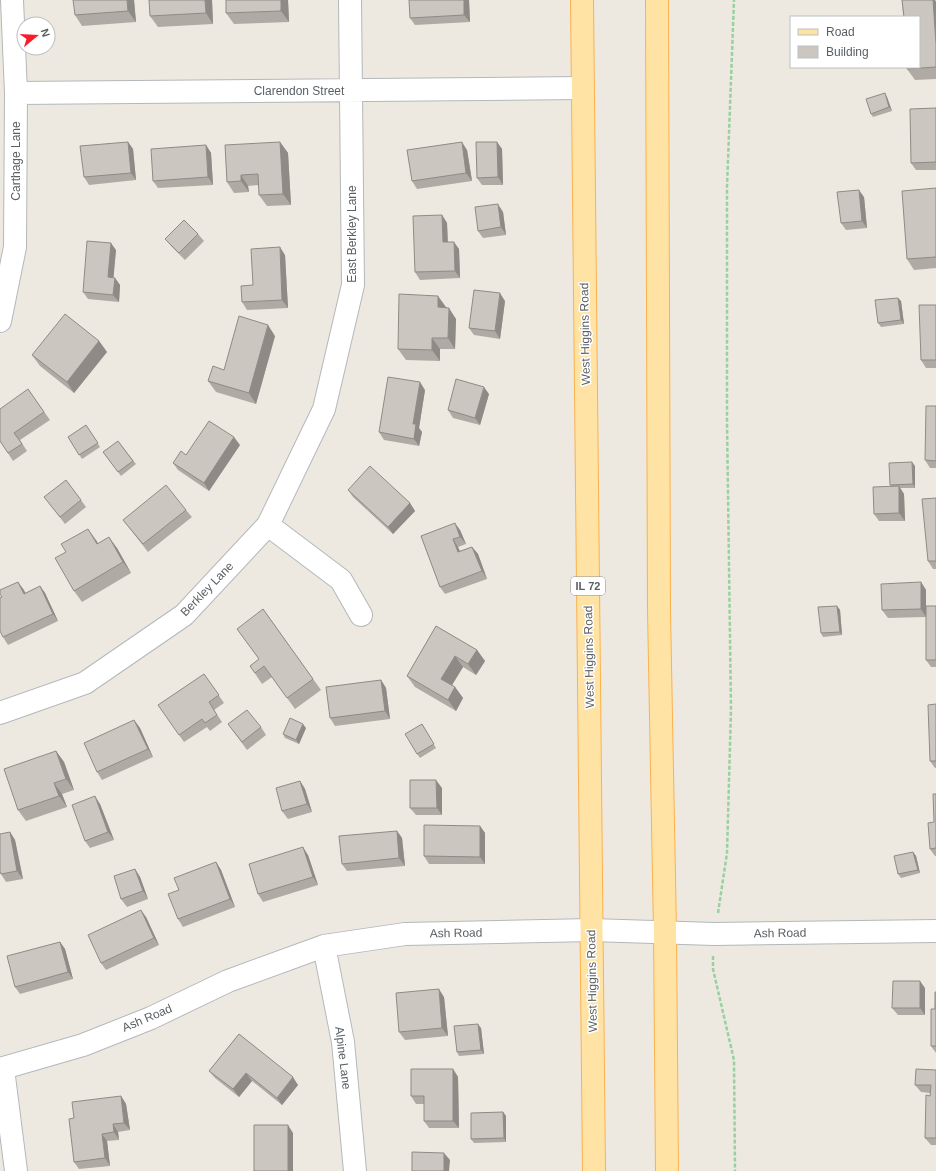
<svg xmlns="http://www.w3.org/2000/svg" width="936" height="1171" font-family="Helvetica,sans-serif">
<rect width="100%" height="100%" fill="#eee9e0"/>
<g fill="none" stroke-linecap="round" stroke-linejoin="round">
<g stroke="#b3b8bc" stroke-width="24">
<path id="minor" d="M 16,93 L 582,88
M 0,321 L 15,247 L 16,93 L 12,0
M 268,525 L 341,580 L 361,615
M 0,713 L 85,683 L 184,615 L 268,525 L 324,409 L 353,285 L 350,0
M 324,946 L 343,1042 L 355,1171
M 0,1069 L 83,1045 L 151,1018 L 228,981 L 324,946 L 405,934 L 592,930 L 714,934 L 936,931
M 3,1069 L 16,1171"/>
</g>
<g stroke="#fcb14a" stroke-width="24">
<path id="major" d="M 582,0 L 594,1171
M 657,0 L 659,610 L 665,931 L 667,1171"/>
</g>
<path stroke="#97d19f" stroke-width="2.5" stroke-dasharray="4 2" stroke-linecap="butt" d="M 718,913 L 727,853 L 731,709 L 727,422 L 727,187 L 734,0
M 713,956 L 713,969 L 734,1060 L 735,1171"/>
<use href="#minor" stroke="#fff" stroke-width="22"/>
<use href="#major" stroke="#ffe3a4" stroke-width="22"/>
</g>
<path fill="#afaaa4" d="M 134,0 L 136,22 L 82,26 L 75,15 Z
M 212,0 L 213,24 L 158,27 L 150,16 Z
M 288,0 L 289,22 L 234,24 L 226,13 Z
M 409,0 L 469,0 L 470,22 L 415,25 L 410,18 Z
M 902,0 L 935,0 L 936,2 L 936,79 L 915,80 L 907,69 Z
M 887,97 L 892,111 L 873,117 L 871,114 Z
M 936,108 L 936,170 L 916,170 L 911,163 Z
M 128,142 L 133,149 L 136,180 L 89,185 L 84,177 Z
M 280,142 L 288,153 L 291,205 L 267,206 L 259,195 L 259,185 L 248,186 L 249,192 L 234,193 L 227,182 Z
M 497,142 L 502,149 L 503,185 L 482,185 L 477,178 Z
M 206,145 L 211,153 L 213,185 L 158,188 L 153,181 Z
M 467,150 L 472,181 L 417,189 L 412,181 Z
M 936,188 L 936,268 L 914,270 L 907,259 Z
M 864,197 L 867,228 L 846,230 L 841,223 Z
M 503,212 L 506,235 L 483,238 L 478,231 Z
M 442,215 L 447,223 L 448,242 L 459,249 L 460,278 L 420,280 L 415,272 Z
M 198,234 L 204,241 L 185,260 L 171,246 L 165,239 Z
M 116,250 L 113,278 L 115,278 L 120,285 L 119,302 L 88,299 L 83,292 Z
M 285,255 L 288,308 L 247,310 L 242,302 L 253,285 Z
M 898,298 L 901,301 L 904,324 L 881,327 L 878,323 Z
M 505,301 L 500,339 L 474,335 L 469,328 Z
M 936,305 L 936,368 L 926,368 L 921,360 Z
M 446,307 L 456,319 L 455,349 L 440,349 L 440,361 L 406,360 L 398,349 Z
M 275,336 L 256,404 L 216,392 L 208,381 L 224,370 Z
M 99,341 L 107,352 L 74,393 L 40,366 L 32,355 Z
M 28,389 L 50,420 L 20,440 L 27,451 L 13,461 L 0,441 Z
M 425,390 L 419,428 L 422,432 L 419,446 L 384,440 L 379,432 Z
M 489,394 L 480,425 L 453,418 L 448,410 Z
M 936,406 L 936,468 L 930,468 L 925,460 Z
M 86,425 L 100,447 L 82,459 L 68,437 Z
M 118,441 L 136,464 L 121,476 L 103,452 Z
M 240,445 L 209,491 L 178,470 L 173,463 L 186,455 Z
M 915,466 L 915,488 L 900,488 L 904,494 L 905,521 L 879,521 L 874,514 L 891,487 L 890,485 Z
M 348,490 L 410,503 L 415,511 L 393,534 L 353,497 Z
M 44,497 L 81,500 L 86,507 L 65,524 Z
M 936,498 L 936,569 L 933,569 L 928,561 Z
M 186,510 L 192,517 L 148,552 L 123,520 Z
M 460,530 L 466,544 L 458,547 L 460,551 L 472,547 L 478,554 L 487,579 L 445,594 L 440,587 L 421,536 Z
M 96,540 L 98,544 L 117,548 L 131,573 L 82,602 L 74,591 Z
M 18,582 L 25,593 L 40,586 L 45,593 L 58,621 L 8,645 L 3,637 L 2,597 Z
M 921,582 L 926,590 L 926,606 L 936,606 L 936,667 L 931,667 L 926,660 L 926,617 L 888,618 L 882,610 Z
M 837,606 L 840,610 L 842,635 L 823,637 L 821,633 Z
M 263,609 L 321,690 L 295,709 L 272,677 L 262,684 L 250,666 L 259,659 Z
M 436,626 L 477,650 L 485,661 L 476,675 L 463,667 L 452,685 L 455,687 L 463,698 L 456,711 L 415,687 L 407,676 Z
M 204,674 L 224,703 L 214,710 L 222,722 L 210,731 L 207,727 L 184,742 L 179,735 Z
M 381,680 L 386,688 L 390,719 L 335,726 L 330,718 Z
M 936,704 L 936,768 L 935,768 L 930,761 Z
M 134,720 L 140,728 L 153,757 L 102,780 L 97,772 Z
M 228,724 L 261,727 L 266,735 L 247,750 Z
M 422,724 L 436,748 L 420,758 L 417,754 Z
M 306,728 L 299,744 L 285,738 L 283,734 Z
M 56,751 L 64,762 L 74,790 L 62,794 L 67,807 L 26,821 L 18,810 Z
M 300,781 L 305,789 L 312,812 L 288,819 L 282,811 Z
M 442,788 L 442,815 L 416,815 L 410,808 Z
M 936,794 L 936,856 L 935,856 L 930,849 L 934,822 Z
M 100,804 L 114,840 L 90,848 L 85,841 Z
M 480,826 L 485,833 L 485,864 L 429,864 L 424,856 Z
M 397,831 L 402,838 L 405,866 L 347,871 L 342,864 Z
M 10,832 L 15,840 L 23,879 L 6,882 L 1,874 Z
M 913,852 L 916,856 L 920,873 L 901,878 L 898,874 Z
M 308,855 L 318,885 L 263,902 L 258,894 Z
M 216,862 L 221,870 L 235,907 L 183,927 L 178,919 L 179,890 Z
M 135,869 L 140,877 L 148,899 L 127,907 L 121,899 Z
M 146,917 L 159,945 L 106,970 L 101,963 Z
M 60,942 L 65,949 L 73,979 L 20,994 L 15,987 Z
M 925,988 L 925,1015 L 898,1015 L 892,1008 Z
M 936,992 L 936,1053 L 931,1046 Z
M 444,997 L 448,1036 L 405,1040 L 399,1032 Z
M 481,1028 L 484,1054 L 459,1056 L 457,1052 Z
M 239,1034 L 298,1085 L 282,1105 L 252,1081 L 239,1097 L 215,1078 L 209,1071 Z
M 453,1069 L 458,1077 L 459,1128 L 429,1128 L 424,1121 L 424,1104 L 416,1104 L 411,1096 Z
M 936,1070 L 936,1145 L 931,1145 L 925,1138 L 930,1093 L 921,1092 L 915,1085 Z
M 121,1096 L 126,1104 L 130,1130 L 118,1132 L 119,1140 L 107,1141 L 110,1166 L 79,1169 L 74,1162 L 74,1118 Z
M 503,1112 L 506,1116 L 506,1142 L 474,1143 L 471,1139 Z"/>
<path fill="#8e8b86" d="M 127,0 L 134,0 L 136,22 L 128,11 Z
M 205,0 L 212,0 L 213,24 L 206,13 Z
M 281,0 L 288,0 L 289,22 L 281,11 Z
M 464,0 L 469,0 L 470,22 L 464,15 Z
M 933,0 L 935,0 L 936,2 L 936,44 Z
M 885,93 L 887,97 L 892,111 L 889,107 Z
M 128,142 L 133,149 L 136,180 L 131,173 Z
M 280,142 L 288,153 L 291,205 L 283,194 Z
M 462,142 L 467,150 L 472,181 L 466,173 Z
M 497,142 L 502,149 L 503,185 L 498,177 Z
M 206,145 L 211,153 L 213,185 L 208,177 Z
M 241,175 L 248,186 L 249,192 L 241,181 Z
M 859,190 L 864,197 L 867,228 L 862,221 Z
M 498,204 L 503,212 L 506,235 L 501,227 Z
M 442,215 L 447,223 L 448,250 L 443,242 Z
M 454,242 L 459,249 L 460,278 L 455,271 Z
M 111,243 L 116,250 L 113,284 L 108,277 Z
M 280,247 L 285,255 L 288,308 L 282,300 Z
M 115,278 L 120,285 L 119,302 L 113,295 Z
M 500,293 L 505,301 L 500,339 L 495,331 Z
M 438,296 L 446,307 L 446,318 L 438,307 Z
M 898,298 L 901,301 L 904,324 L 901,320 Z
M 449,308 L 456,319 L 455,349 L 448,338 Z
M 268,325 L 275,336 L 256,404 L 249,393 Z
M 432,338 L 440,349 L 440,361 L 432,350 Z
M 99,341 L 107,352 L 74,393 L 67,382 Z
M 420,382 L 425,390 L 419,428 L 422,432 L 419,446 L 414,439 L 413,424 Z
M 484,387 L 489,394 L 480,425 L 475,418 Z
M 234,437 L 240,445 L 209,491 L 204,483 Z
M 912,462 L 915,466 L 915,488 L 913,484 Z
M 899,486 L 904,494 L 905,521 L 899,513 Z
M 410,503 L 415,511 L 393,534 L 388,527 Z
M 455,523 L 460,530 L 466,544 L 460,537 Z
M 88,529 L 96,540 L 105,555 L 97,544 Z
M 109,537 L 117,548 L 131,573 L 123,562 Z
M 453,539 L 458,547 L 463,560 L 458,552 Z
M 472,547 L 478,554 L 487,579 L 482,571 Z
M 18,582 L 24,590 L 29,601 L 24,594 Z
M 921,582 L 926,590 L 926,617 L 921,609 Z
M 40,586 L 45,593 L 58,621 L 53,614 Z
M 837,606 L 840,610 L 842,635 L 840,632 Z
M 477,650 L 485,661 L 476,675 L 468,664 Z
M 455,656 L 463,667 L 449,690 L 441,679 Z
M 381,680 L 386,688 L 390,719 L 385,711 Z
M 455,687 L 463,698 L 456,711 L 448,700 Z
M 134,720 L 140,728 L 153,757 L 148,749 Z
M 303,724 L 306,728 L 299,744 L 296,740 Z
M 56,751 L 64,762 L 74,790 L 66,779 Z
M 436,780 L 442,788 L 442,815 L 437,808 Z
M 300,781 L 305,789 L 312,812 L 307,804 Z
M 54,783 L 62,794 L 67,807 L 59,796 Z
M 95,796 L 100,804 L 114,840 L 108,832 Z
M 480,826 L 485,833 L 485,864 L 480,857 Z
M 397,831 L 402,838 L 405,866 L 399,858 Z
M 10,832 L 15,840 L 23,879 L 17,871 Z
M 303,847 L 308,855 L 318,885 L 313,877 Z
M 913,852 L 916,856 L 920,873 L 918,870 Z
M 216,862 L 221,870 L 235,907 L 230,899 Z
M 135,869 L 140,877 L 148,899 L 143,891 Z
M 141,910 L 146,917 L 159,945 L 154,938 Z
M 60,942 L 65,949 L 73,979 L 68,972 Z
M 920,981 L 925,988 L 925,1015 L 920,1008 Z
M 439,989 L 444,997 L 448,1036 L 442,1028 Z
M 478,1024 L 481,1028 L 484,1054 L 481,1050 Z
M 453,1069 L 458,1077 L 459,1128 L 453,1121 Z
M 246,1073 L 252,1081 L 239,1097 L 233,1089 Z
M 293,1077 L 298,1085 L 282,1105 L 277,1098 Z
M 121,1096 L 126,1104 L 130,1130 L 124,1123 Z
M 503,1112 L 506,1116 L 506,1142 L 504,1138 Z
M 113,1124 L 118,1132 L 119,1140 L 114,1132 Z
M 288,1125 L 293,1133 L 293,1171 L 288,1171 Z
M 102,1134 L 107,1141 L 110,1166 L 105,1158 Z
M 444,1153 L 450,1160 L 449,1171 L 444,1171 Z"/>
<path fill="#cbc6bf" stroke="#8e8b86" d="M 73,0 L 127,0 L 128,11 L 75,15 Z
M 149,0 L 205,0 L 206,13 L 150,16 Z
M 226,0 L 281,0 L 281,11 L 226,13 Z
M 409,0 L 464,0 L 464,15 L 410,18 Z
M 902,0 L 933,0 L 936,44 L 936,67 L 907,69 L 907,67 L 919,67 L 919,17 L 904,17 Z
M 885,93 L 889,107 L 871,114 L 866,99 Z
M 936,108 L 936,162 L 911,163 L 910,109 Z
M 128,142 L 131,173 L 84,177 L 80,146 Z
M 280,142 L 283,194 L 259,195 L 258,174 L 241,175 L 241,181 L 227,182 L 225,145 Z
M 462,142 L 466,173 L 412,181 L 407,150 Z
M 476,142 L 497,142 L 498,177 L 477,178 Z
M 206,145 L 208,177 L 153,181 L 151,149 Z
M 936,188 L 936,257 L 907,259 L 902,191 Z
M 859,190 L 862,221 L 841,223 L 837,192 Z
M 498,204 L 501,227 L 478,231 L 475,207 Z
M 442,215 L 443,242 L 454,242 L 455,271 L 415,272 L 413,216 Z
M 184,220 L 198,234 L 179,253 L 165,239 Z
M 87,241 L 111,243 L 108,277 L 115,278 L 113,295 L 83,292 Z
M 280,247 L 282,300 L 242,302 L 241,286 L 253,285 L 251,249 Z
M 474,290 L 500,293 L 495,331 L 469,328 Z
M 399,294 L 438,296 L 438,307 L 449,308 L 448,338 L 432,338 L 432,350 L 398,349 Z
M 898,298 L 901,320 L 878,323 L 875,300 Z
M 919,305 L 936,305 L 936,360 L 921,360 Z
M 65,314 L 99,341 L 67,382 L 32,355 Z
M 239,316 L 268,325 L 249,393 L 208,381 L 213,366 L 224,370 Z
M 388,377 L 420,382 L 413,424 L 416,424 L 414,439 L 379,432 Z
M 456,379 L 484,387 L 475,418 L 448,410 Z
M 28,389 L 44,412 L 14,433 L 22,444 L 8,453 L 0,441 L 0,409 Z
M 926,406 L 936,406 L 936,461 L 925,460 Z
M 209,421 L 234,437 L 204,483 L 173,463 L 181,451 L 186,455 Z
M 86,425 L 98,443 L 79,455 L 68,437 Z
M 118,441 L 133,461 L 118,472 L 103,452 Z
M 912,462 L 913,484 L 890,485 L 889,463 Z
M 370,466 L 410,503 L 388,527 L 348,490 Z
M 66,480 L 81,500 L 60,517 L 44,497 Z
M 166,485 L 186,510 L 143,544 L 123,520 Z
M 899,486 L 899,513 L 874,514 L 873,487 Z
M 936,498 L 936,561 L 928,561 L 922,499 Z
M 455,523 L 460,537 L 453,539 L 458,552 L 472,547 L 482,571 L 440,587 L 421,536 Z
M 88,529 L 97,544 L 109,537 L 123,562 L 74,591 L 55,558 L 66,552 L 61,544 Z
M 18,582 L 24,594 L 40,586 L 53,614 L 3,637 L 0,631 L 0,598 L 2,597 L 0,594 L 0,590 Z
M 921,582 L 921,609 L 882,610 L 881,584 Z
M 837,606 L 840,632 L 821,633 L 818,607 Z
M 926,606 L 936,606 L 936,660 L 926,660 Z
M 263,609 L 313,679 L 287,698 L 264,666 L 255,673 L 250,666 L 259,659 L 237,629 Z
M 436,626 L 477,650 L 468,664 L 455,656 L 441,679 L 455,687 L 448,700 L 407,676 Z
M 204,674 L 219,695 L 209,702 L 217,715 L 205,723 L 202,719 L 179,735 L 158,705 Z
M 381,680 L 385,711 L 330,718 L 326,687 Z
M 936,704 L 936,761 L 930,761 L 928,705 Z
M 247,710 L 261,727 L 242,742 L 228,724 Z
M 290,718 L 303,724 L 296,740 L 283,734 Z
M 134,720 L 148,749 L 97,772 L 84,743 Z
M 422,724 L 434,744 L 417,754 L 405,734 Z
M 56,751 L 66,779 L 54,783 L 59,796 L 18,810 L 4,769 Z
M 410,780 L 436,780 L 437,808 L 410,808 Z
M 300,781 L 307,804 L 282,811 L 276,788 Z
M 933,794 L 936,794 L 936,848 L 930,849 L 928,823 L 934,822 Z
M 95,796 L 108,832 L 85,841 L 72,805 Z
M 424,825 L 480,826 L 480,857 L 424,856 Z
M 397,831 L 399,858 L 342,864 L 339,836 Z
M 10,832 L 17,871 L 1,874 L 0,871 L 0,834 Z
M 303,847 L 313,877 L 258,894 L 249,864 Z
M 913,852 L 918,870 L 898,874 L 894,856 Z
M 216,862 L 230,899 L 178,919 L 168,894 L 179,890 L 174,878 Z
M 135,869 L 143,891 L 121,899 L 114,876 Z
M 141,910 L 154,938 L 101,963 L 88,935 Z
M 60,942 L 68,972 L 15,987 L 7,956 Z
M 893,981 L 920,981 L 920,1008 L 892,1008 Z
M 439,989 L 442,1028 L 399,1032 L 396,993 Z
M 935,992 L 936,992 L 936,1046 L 931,1046 L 931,1009 L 935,1009 Z
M 478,1024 L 481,1050 L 457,1052 L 454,1026 Z
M 239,1034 L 293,1077 L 277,1098 L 246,1073 L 233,1089 L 209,1071 Z
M 411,1069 L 453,1069 L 453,1121 L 424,1121 L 424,1096 L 411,1096 Z
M 916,1069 L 936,1070 L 936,1138 L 925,1138 L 926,1095 L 930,1096 L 931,1085 L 915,1085 Z
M 121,1096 L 124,1123 L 113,1124 L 114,1132 L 102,1134 L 105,1158 L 74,1162 L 69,1119 L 74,1118 L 72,1102 Z
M 503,1112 L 504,1138 L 471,1139 L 471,1113 Z
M 254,1125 L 288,1125 L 288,1171 L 254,1171 Z
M 412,1152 L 444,1153 L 444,1171 L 412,1171 Z"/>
<g text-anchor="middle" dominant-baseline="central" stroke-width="3" stroke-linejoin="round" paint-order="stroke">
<rect fill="#fff" stroke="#8b8f92" stroke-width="1" x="571" y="577" width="34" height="18" rx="3"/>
<g font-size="11" font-weight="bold" fill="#595f63">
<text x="588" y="586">IL 72</text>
</g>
<g font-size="12" fill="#595f63" stroke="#fff">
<text x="299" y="91">Clarendon Street</text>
<text transform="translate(16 161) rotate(-90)">Carthage Lane</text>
<text transform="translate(352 234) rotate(-90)">East Berkley Lane</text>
<text transform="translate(585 334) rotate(-91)">West Higgins Road</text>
<text transform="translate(207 589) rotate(-46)">Berkley Lane</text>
<text transform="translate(589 657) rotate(-91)">West Higgins Road</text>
<text transform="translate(456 933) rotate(-1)">Ash Road</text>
<text transform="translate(780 933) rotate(-1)">Ash Road</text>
<text transform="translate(592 981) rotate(-91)">West Higgins Road</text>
<text transform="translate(147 1018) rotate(-23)">Ash Road</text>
<text transform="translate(343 1058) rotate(83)">Alpine Lane</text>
</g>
</g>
<rect x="790" y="16" width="130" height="52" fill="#ffffff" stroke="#bdbfc1"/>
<rect x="798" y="29" width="20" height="6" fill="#ffe3a4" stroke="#bdbfc1"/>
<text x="826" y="36" font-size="12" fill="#595f63">Road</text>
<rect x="798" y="46" width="20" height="12" fill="#cbc6bf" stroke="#bdbfc1"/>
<text x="826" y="56" font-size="12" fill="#595f63">Building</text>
<g transform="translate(36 36) rotate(72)"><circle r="19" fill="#ffffff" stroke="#bdbfc1"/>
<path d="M0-3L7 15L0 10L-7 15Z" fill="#f71d2b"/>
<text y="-6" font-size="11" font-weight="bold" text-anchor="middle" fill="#595f63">N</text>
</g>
</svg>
